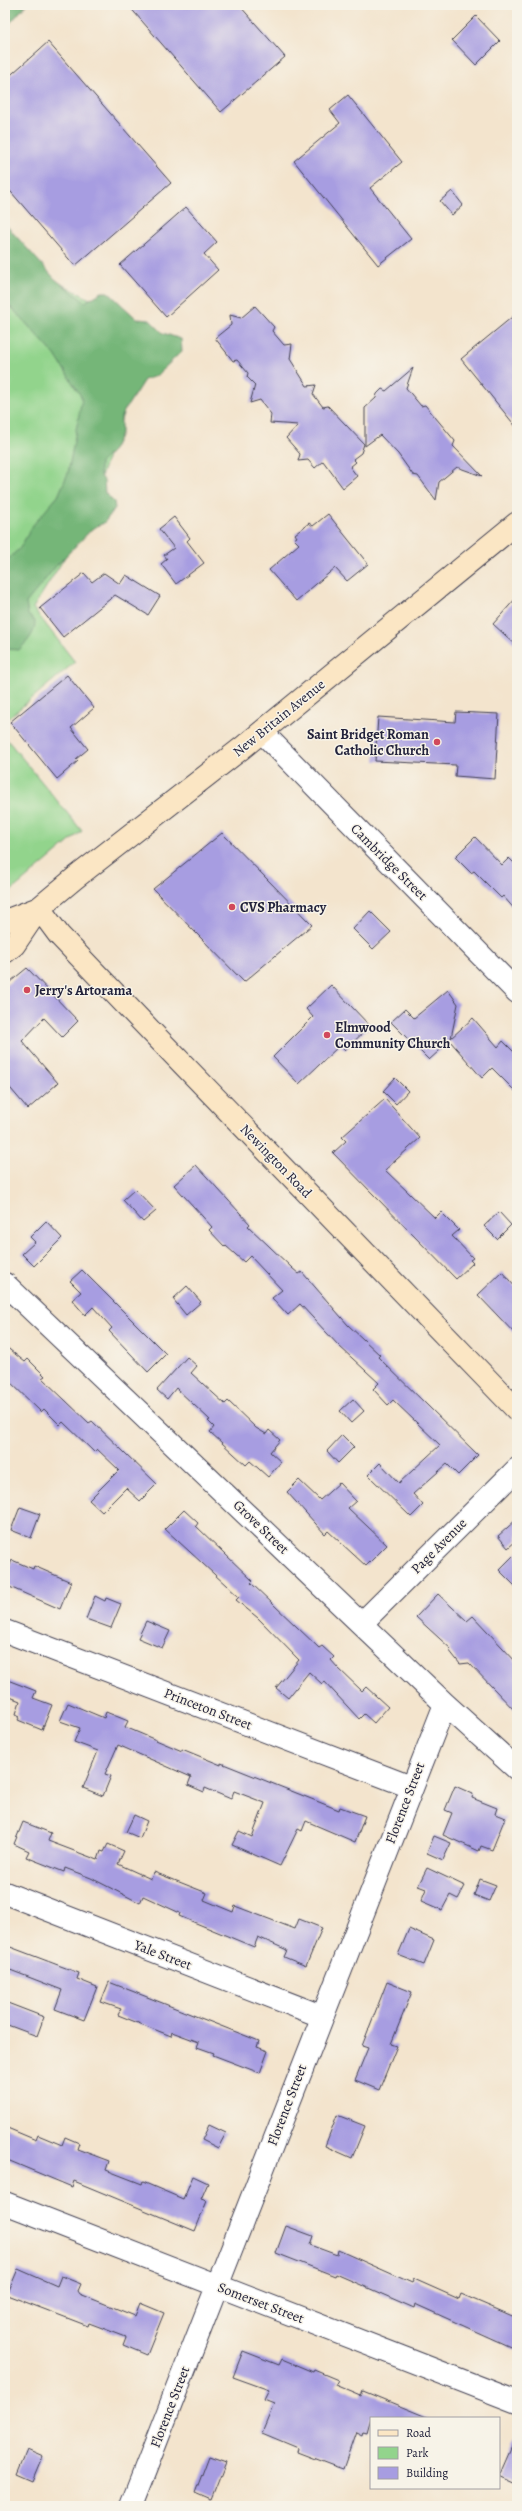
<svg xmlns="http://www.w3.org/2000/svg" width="522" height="2511" font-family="Alegreya,serif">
<rect width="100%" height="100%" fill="#f7f3e8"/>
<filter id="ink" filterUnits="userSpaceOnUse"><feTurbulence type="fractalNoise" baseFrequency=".025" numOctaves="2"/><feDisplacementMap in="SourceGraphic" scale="8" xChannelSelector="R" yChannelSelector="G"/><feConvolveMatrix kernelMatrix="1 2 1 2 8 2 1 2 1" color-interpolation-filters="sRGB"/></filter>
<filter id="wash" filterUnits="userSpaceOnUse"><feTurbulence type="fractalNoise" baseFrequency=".012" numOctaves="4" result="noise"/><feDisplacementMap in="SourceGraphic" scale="16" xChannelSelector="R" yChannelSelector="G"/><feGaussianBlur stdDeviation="0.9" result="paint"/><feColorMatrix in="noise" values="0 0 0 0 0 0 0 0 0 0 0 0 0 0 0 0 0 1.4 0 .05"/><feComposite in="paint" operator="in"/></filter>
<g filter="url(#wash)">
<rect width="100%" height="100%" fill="#f3e4cd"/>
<path fill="#92d48c" stroke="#5a7b64" d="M 5,254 L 152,332 L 82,530 L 33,608 L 75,662 L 5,721 Z
M 5,737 L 82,831 L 5,896 Z"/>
<path fill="#75b678" stroke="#4c6c5a" d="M 5,5 L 26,5 L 11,22 L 5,24 Z
M 5,224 L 55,279 L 85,302 L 102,292 L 108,292 L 137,319 L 150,320 L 163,333 L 181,339 L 182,351 L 156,376 L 144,380 L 121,416 L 121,434 L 113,450 L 100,463 L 100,475 L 104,480 L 105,493 L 114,502 L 115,508 L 104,523 L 93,528 L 56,566 L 26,603 L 28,615 L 35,621 C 35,635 28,640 19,650 L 5,649 L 5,562 L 20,548 L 33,525 L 58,496 L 68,473 L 82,398 L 55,355 L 12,308 L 5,304 Z"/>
<g id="blocks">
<path fill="#a79de1" d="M 128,5 L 239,5 L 285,57 L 221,112 Z
M 476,16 L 500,41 L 476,65 L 452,40 Z
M 48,42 L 171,183 L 75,266 L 5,185 L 5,80 Z
M 348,95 L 402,162 L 370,188 L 411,239 L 378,265 L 294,161 L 340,123 L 330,110 Z
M 452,191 L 463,205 L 452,215 L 440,201 Z
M 186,207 L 217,242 L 204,254 L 218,270 L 166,317 L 120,265 Z
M 255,306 L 274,327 L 272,331 L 284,345 L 292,344 L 290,359 L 307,386 L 316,385 L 313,394 L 323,407 L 328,406 L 364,444 L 361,453 L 353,459 L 356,462 L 350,467 L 357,476 L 343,488 L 323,461 L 315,468 L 308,460 L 298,461 L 300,454 L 286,438 L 298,425 L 270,423 L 271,414 L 260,400 L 250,403 L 255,385 L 247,377 L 248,373 L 237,360 L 233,361 L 215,338 L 231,325 L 230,315 L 241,318 Z
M 517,313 L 517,428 L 461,359 Z
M 413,368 L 406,388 L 421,406 L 425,405 L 455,441 L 453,446 L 482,476 L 457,467 L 439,482 L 436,500 L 418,476 L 413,475 L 398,454 L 380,435 L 365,446 L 365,408 L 376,398 L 377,394 L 382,389 L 386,391 Z
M 328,514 L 368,564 L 347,581 L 335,568 L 296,601 L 269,570 L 299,544 L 294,539 L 297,537 L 295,534 L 309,523 L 313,526 Z
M 174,517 L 190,538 L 187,541 L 204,563 L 176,584 L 161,564 L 167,559 L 164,555 L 174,548 L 159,529 Z
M 84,573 L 92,582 L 104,573 L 120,584 L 126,575 L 160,596 L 148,615 L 115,595 L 63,637 L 40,608 Z
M 517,597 L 517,646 L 493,624 Z
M 67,675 L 94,708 L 71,728 L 88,749 L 76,759 L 78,761 L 57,779 L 10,722 Z
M 456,712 L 499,714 L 495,779 L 455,776 L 456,765 L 375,761 L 378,717 L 455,722 Z
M 222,833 L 312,925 L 244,982 L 153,889 Z
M 475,837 L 502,865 L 509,858 L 517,866 L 517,912 L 503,896 L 501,898 L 474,871 L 471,873 L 455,857 Z
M 370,911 L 391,932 L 373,949 L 353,929 Z
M 27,968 L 78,1021 L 62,1037 L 44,1018 L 22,1041 L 58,1083 L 28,1109 L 5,1082 L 5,986 Z
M 331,985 L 370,1026 L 345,1050 L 340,1045 L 299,1084 L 273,1057 L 313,1017 L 306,1009 Z
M 448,990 L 458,1004 L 451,1038 L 473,1018 L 498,1047 L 503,1041 L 517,1055 L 517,1093 L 492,1068 L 482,1078 L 450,1041 L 429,1060 L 391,1022 L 405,1009 L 414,1018 Z
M 395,1078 L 408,1091 L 396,1104 L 383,1091 Z
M 385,1099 L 420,1138 L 385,1170 L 435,1218 L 441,1212 L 459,1230 L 452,1236 L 473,1258 L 470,1260 L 473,1263 L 456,1279 L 333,1153 L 346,1141 L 342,1137 Z
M 196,1165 L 250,1224 L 248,1226 L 292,1268 L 299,1274 L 302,1272 L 348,1325 L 380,1355 L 378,1357 L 478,1455 L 458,1475 L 447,1464 L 413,1494 L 423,1505 L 411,1517 L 368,1475 L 380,1463 L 399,1483 L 440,1445 L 393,1400 L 388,1405 L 373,1389 L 379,1383 L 339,1346 L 300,1304 L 288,1315 L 272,1298 L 282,1290 L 250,1256 L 244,1262 L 226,1246 L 225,1247 L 209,1230 L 212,1227 L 174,1185 Z
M 135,1189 L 156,1211 L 143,1222 L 123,1200 Z
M 499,1212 L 511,1225 L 497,1239 L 484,1226 Z
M 46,1221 L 62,1238 L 34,1266 L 22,1254 L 35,1242 L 30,1237 Z
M 82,1270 L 166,1354 L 148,1372 L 109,1331 L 112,1328 L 93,1307 L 85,1315 L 72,1300 L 81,1292 L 70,1281 Z
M 502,1272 L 517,1289 L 517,1336 L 478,1295 Z
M 187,1286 L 201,1302 L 186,1315 L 173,1299 Z
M 5,1346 L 25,1362 L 28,1359 L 45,1376 L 42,1378 L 89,1423 L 92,1421 L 157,1484 L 140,1501 L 126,1488 L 102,1512 L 89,1500 L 119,1470 L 97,1449 L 94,1452 L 63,1422 L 60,1425 L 44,1409 L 41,1412 L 5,1377 Z
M 187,1357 L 197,1366 L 191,1373 L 225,1404 L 228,1401 L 256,1428 L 266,1434 L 269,1430 L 280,1440 L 270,1452 L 281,1462 L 268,1477 L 250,1461 L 246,1465 L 210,1432 L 214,1427 L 208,1421 L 210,1420 L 176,1388 L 167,1399 L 157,1390 Z
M 353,1399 L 364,1411 L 351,1423 L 340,1411 Z
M 342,1435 L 354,1447 L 338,1463 L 327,1451 Z
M 299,1480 L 320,1500 L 339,1483 L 356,1501 L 348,1508 L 387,1545 L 366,1566 L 328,1531 L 325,1534 L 287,1492 Z
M 20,1507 L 40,1514 L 31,1538 L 11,1530 Z
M 184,1510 L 198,1523 L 196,1526 L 253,1581 L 251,1583 L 319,1648 L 322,1646 L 334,1657 L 331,1660 L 338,1668 L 362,1691 L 366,1687 L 388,1707 L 374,1723 L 364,1714 L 359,1719 L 324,1681 L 322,1684 L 309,1672 L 288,1698 L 276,1688 L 299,1660 L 258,1618 L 236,1600 L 239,1597 L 165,1529 Z
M 517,1519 L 517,1540 L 508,1548 L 498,1536 Z
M 517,1552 L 517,1588 L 499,1570 Z
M 12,1560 L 33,1569 L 34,1566 L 71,1582 L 60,1609 L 5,1585 L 5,1577 Z
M 438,1594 L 467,1621 L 473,1616 L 517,1663 L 517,1713 L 469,1663 L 460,1664 L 449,1650 L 451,1649 L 416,1617 Z
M 95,1596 L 105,1601 L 106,1598 L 121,1604 L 111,1628 L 86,1619 Z
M 146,1621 L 170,1631 L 162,1648 L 138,1638 Z
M 5,1679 L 36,1691 L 33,1698 L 52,1705 L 42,1730 L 18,1720 L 20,1716 L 16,1714 L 20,1701 L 5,1695 Z
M 68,1703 L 104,1718 L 106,1712 L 128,1721 L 125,1727 L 182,1751 L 182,1749 L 221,1765 L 221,1763 L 339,1810 L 340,1807 L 365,1816 L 355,1842 L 306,1821 L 302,1831 L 298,1829 L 280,1866 L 232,1845 L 239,1831 L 252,1837 L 265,1803 L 234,1791 L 231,1799 L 205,1788 L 204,1792 L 188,1785 L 191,1777 L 118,1745 L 105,1774 L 111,1776 L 103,1796 L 83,1788 L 98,1751 L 74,1742 L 80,1728 L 60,1721 Z
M 455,1786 L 473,1794 L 472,1798 L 497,1808 L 495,1814 L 505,1818 L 492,1850 L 481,1846 L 479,1851 L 443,1835 L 452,1813 L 445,1810 Z
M 134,1815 L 147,1821 L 140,1838 L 126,1832 Z
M 23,1822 L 51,1833 L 48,1841 L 98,1860 L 101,1851 L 104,1852 L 108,1844 L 124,1851 L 118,1864 L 151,1879 L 154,1872 L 207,1893 L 204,1900 L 233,1912 L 235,1906 L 295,1929 L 299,1919 L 322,1928 L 306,1966 L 284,1957 L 287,1950 L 258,1937 L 254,1947 L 179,1916 L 180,1913 L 143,1896 L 140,1903 L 91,1878 L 65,1868 L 64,1872 L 26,1857 L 29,1851 L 14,1844 Z
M 434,1836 L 451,1843 L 443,1860 L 427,1853 Z
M 427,1868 L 465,1886 L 458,1899 L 450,1895 L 442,1910 L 421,1901 L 426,1889 L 418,1886 Z
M 480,1879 L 496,1885 L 489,1901 L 474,1895 Z
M 409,1929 L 434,1940 L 424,1965 L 398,1955 Z
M 5,1945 L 79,1973 L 77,1979 L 97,1987 L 84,2020 L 55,2009 L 62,1990 L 5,1968 Z
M 109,1982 L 259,2041 L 257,2047 L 268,2051 L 260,2073 L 213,2055 L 214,2053 L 197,2047 L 199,2042 L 172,2032 L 171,2036 L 118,2015 L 121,2009 L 101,2002 Z
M 387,1982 L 412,1992 L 391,2044 L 397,2046 L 379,2090 L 355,2080 L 368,2048 L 362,2046 Z
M 5,2002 L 44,2017 L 37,2036 L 5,2024 Z
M 337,2115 L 365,2126 L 352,2158 L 325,2146 Z
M 209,2125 L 226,2133 L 218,2148 L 202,2140 Z
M 5,2127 L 36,2140 L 38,2135 L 62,2145 L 65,2137 L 79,2143 L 77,2149 L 109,2161 L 106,2170 L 142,2184 L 143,2182 L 183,2199 L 193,2176 L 208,2183 L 201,2199 L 207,2201 L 195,2231 L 74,2181 L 72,2187 L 5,2159 Z
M 286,2226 L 313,2236 L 310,2245 L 337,2255 L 338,2250 L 412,2283 L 414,2279 L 459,2299 L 461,2294 L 517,2318 L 517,2350 L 415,2304 L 414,2308 L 336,2274 L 335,2276 L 276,2253 Z
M 18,2269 L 57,2286 L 61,2276 L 81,2284 L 78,2291 L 80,2294 L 135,2316 L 140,2303 L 164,2313 L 147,2355 L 123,2345 L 126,2337 L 89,2323 L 88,2326 L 7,2295 Z
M 243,2351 L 279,2365 L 282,2359 L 313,2372 L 314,2370 L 338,2380 L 335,2385 L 361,2396 L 363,2391 L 429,2418 L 371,2418 L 367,2432 L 363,2431 L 362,2435 L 356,2432 L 343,2469 L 331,2465 L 297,2452 L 298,2448 L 262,2433 L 274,2404 L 264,2400 L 269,2390 L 233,2377 Z
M 517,2435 L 517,2484 L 499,2476 Z
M 27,2450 L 43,2457 L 33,2481 L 17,2474 Z
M 209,2456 L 226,2462 L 211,2500 L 195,2493 Z"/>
</g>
</g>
<g filter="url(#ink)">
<use href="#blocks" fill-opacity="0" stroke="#413f51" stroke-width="1"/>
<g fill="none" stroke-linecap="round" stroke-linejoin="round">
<g stroke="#413f51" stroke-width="24">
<path id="street" d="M 262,732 L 517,992
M 5,1284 L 445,1704 L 517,1769
M 362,1623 L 517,1469
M 5,1631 L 411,1787
M 5,1893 L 321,2016
M 5,2203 L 517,2402
M 131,2506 L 445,1704"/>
</g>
<g stroke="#413f51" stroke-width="24">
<path id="secondary" d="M 39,908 L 59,935 L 149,1029 L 517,1410
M 5,921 L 39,908
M 5,952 L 14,945 L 39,908 L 75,878 L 242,748 L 517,523"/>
</g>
<use href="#street" stroke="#fff" stroke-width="22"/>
<use href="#secondary" stroke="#fbe6c4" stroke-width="22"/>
</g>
</g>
<g fill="#d1495b" stroke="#f7f3e8" stroke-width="1.5">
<circle cx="437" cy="742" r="4"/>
<circle cx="232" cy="907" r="4"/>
<circle cx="27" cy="990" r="4"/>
<circle cx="327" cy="1035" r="4"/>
</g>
<g text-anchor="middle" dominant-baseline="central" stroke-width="3" stroke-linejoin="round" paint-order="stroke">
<g font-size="14" fill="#22223b" stroke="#f7f3e8">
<text transform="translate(279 718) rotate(-39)">New Britain Avenue</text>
<text transform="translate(389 862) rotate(45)">Cambridge Street</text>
<text transform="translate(276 1161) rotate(46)">Newington Road</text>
<text transform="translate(261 1527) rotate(44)">Grove Street</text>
<text transform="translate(439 1546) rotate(-45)">Page Avenue</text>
<text transform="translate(208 1709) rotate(21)">Princeton Street</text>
<text transform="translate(405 1803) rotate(-69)">Florence Street</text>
<text transform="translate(163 1955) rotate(21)">Yale Street</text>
<text transform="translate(287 2105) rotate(-69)">Florence Street</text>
<text transform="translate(261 2303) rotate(21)">Somerset Street</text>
<text transform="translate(170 2407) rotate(-69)">Florence Street</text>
</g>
<g font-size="14" font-weight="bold" fill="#22223b" stroke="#f7f3e8" text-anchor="start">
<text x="429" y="734" text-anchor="end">Saint Bridget Roman<tspan x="429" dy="16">Catholic Church</tspan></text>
<text x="240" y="907">CVS Pharmacy</text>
<text x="35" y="990">Jerry's Artorama</text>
<text x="335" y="1027">Elmwood<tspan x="335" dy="16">Community Church</tspan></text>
</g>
</g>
<rect width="522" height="2511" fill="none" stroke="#f7f3e8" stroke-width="20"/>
<rect x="370" y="2417" width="130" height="72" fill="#f7f3e8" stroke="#a29fa3"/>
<rect x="378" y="2430" width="20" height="6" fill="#fbe6c4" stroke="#a29fa3"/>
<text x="406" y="2437" font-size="12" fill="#22223b">Road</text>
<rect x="378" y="2447" width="20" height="12" fill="#92d48c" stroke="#a29fa3"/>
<text x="406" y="2457" font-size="12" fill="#22223b">Park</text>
<rect x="378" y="2467" width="20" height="12" fill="#a79de1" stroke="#a29fa3"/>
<text x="406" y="2477" font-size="12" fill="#22223b">Building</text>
</svg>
